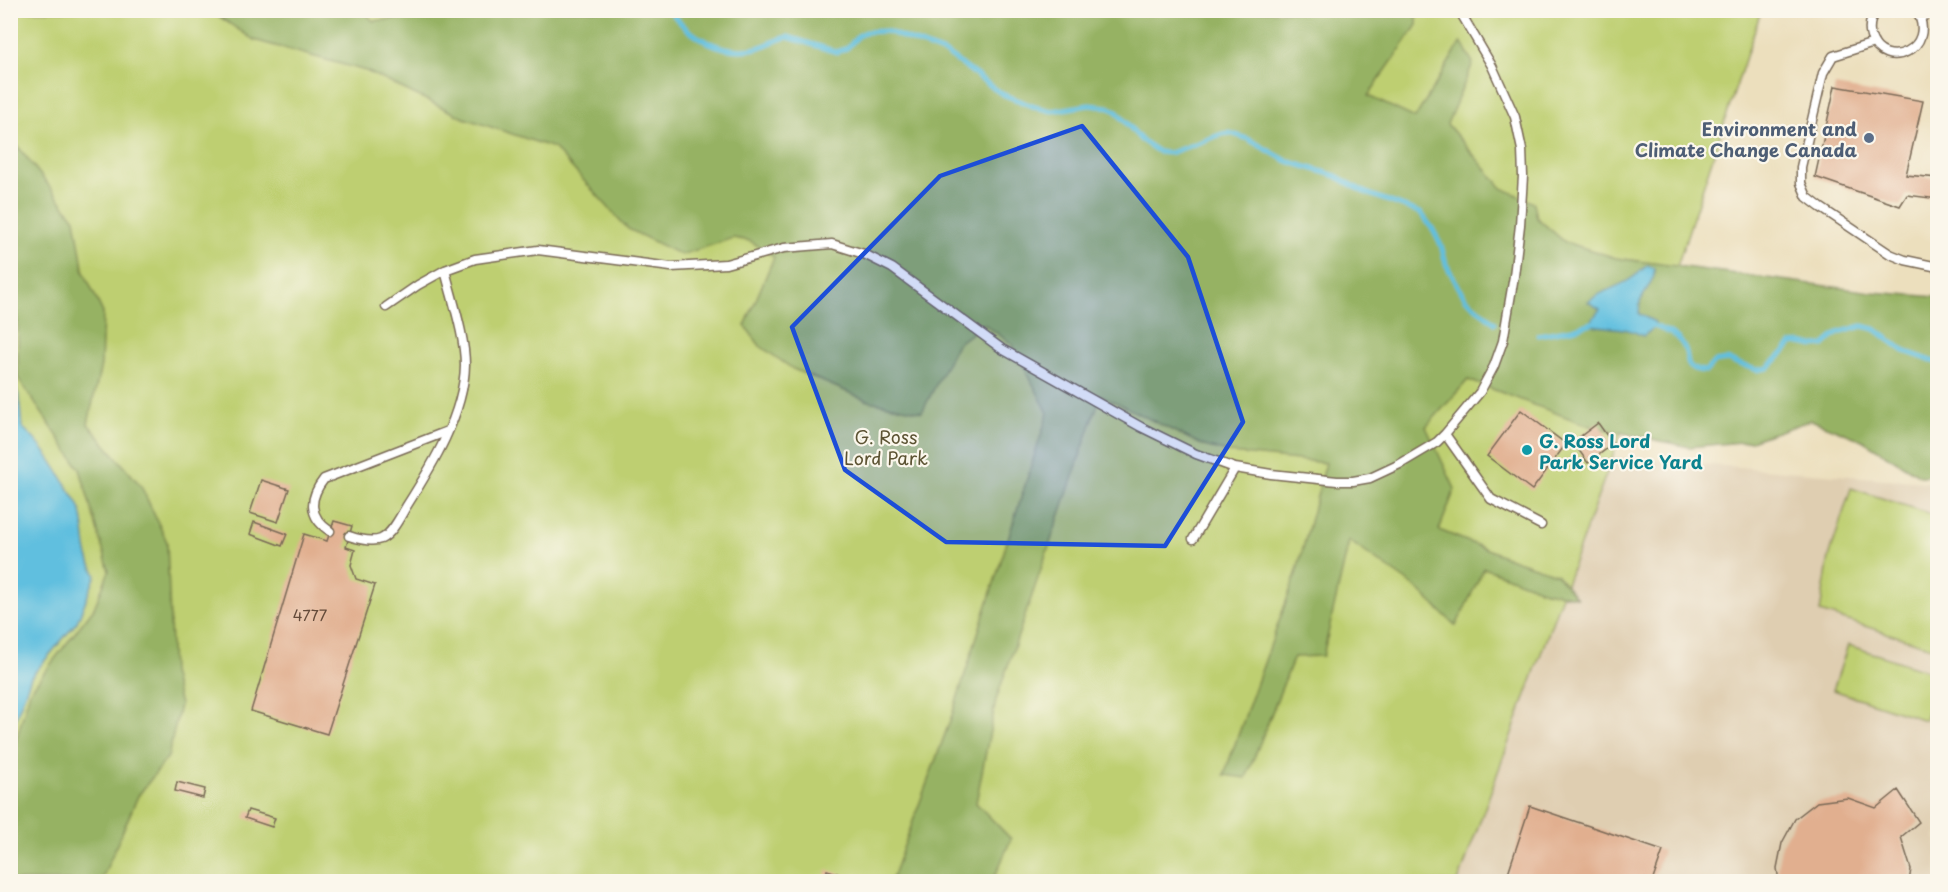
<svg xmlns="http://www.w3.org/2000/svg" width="1948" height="892" font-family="'Playpen Sans',sans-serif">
<rect width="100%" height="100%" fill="#fbf7ec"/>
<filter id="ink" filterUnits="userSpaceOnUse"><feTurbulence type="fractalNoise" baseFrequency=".0167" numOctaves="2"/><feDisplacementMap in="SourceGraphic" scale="12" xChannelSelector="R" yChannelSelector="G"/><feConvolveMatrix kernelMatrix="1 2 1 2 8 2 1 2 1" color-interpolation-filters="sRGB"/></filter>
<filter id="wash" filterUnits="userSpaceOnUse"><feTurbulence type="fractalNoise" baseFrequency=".008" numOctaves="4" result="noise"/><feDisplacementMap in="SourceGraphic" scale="24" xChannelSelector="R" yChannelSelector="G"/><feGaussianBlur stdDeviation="1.35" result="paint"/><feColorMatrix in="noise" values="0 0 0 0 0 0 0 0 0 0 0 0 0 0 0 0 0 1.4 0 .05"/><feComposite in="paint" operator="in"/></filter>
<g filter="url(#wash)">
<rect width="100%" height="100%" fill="#ecdfbd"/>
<path fill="#dfceb1" d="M 1612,457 L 1937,483 L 1937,881 L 1458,882 Z"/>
<path fill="#becf71" stroke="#7c7c48" stroke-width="1.5" d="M 10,11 L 1761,11 L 1633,400 L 1458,882 L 11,881 Z
M 1851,488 L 1937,516 L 1937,649 L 1820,612 L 1829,557 Z
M 1848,645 L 1937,674 L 1937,681 L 1925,720 L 1833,690 Z"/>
<path fill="#96b263" stroke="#686e40" stroke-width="1.5" d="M 448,10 L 1417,11 L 1417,25 L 1368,96 L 1415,118 L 1461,42 L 1473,63 L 1447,124 L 1502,188 L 1534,203 L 1537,218 L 1565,242 L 1616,258 L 1872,292 L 1937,297 L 1937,475 L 1920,476 L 1862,440 L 1811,420 L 1751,441 L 1689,447 L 1590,426 L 1468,380 L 1426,427 L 1455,489 L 1439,530 L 1514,560 L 1556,574 L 1576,597 L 1545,591 L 1484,568 L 1456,626 L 1414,586 L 1349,541 L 1323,656 L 1294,657 L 1246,778 L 1224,775 L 1296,574 L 1326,463 L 1231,453 L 1204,446 L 1101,395 L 996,700 L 976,803 L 1011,839 L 993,881 L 891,881 L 952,715 L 1048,413 L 1012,344 L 984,324 L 957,344 L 922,412 L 869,401 L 793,369 L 760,346 L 745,326 L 774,257 L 750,241 L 733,238 L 681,255 L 628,229 L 554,148 L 464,118 L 366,71 L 254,40 L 211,11 L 364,11 L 373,21 L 445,14 Z
M 10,142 L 16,144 L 75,219 L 84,272 L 103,313 L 101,365 L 88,424 L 141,486 L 167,542 L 172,672 L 180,705 L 168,757 L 138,796 L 101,881 L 11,881 L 11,758 L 30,691 L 94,608 L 109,571 L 80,469 L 18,378 L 18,324 L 10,292 Z"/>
<path fill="#61bfdf" stroke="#4e747e" stroke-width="1.5" d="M 1648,265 L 1654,269 L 1654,276 L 1640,302 L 1639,314 L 1655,322 L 1654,328 L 1643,336 C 1624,326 1612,329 1592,325 L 1591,321 L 1600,309 L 1588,302 C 1601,290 1618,288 1632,278 C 1638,274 1642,269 1648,265 Z
M 10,335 L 12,348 L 11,375 L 19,396 L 22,427 C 43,445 56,468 70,491 C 74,497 80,504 81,511 C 87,536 82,551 96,575 L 77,622 L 31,677 L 11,731 Z"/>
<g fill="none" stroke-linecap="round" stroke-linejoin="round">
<path stroke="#61bfdf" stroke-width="5" d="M 670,10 C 688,37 724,56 757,48 C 768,45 776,39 788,37 L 837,52 L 847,48 L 858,36 L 865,32 L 886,31 L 947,54 L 1002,94 L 1035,107 L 1052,111 L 1089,105 L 1108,107 L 1116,111 L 1141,140 L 1159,152 L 1170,153 L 1222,134 L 1230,133 L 1248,139 L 1287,161 L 1336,176 L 1364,192 L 1421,213 L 1432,228 L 1441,245 L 1446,264 L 1459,288 L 1466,299 L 1495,323
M 1654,326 C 1666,331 1676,334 1683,345 C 1692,360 1680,370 1706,371 L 1714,362 L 1727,360 L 1757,370 L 1768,368 L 1792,344 L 1800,343 L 1815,346 L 1824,345 L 1838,333 L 1862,326 L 1875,329 L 1904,351 L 1938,363
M 1538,335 L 1572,329 L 1592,323"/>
</g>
<g id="blocks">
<path fill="#e1af8f" d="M 1835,86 L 1923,101 L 1906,175 L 1938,178 L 1938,199 L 1907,195 L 1900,206 L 1815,177 Z
M 1521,410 L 1566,444 L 1532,490 L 1487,456 Z
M 1598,423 L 1613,444 L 1588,463 L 1573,442 Z
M 261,480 L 289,489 L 278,522 L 250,513 Z
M 334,521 L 352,526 L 346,547 L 355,550 L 351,565 L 356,579 L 375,585 L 327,734 L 251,711 L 304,534 L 327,541 Z
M 254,522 L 287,534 L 282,546 L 250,534 Z
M 177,782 L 205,789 L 203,798 L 175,791 Z
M 1898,790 L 1919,822 L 1901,837 L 1911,869 L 1909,882 L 1779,882 L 1777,868 L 1782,843 L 1795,819 L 1817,802 L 1848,798 L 1876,808 Z
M 1530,806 L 1663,851 L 1652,882 L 1505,882 Z
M 248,810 L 275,818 L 272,827 L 245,818 Z
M 827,870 L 863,881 L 863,882 L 823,882 Z"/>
</g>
</g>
<g filter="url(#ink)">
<use href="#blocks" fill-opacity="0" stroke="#796956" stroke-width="1.5"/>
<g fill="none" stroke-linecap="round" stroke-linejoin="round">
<g stroke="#796956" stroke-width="11">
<path id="lane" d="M 1876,10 C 1870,19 1868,27 1871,37 C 1883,73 1940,49 1916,10
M 1921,18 L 1934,10
M 1874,43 L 1833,56 L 1823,73 L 1801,167 L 1801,183 L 1807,197 L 1820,207 L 1890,254 L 1905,260 L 1938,267
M 386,307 L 418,285 L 445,270 L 475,259 L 538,250 L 671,267 L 726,264 L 784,248 L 832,244 L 864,254 L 892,268 L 1002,349 L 1141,427 L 1196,454 L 1235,468 L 1271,474 L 1337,481 L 1353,481 L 1370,478 L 1400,464 L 1437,442 L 1445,434 L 1480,392 L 1494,366 L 1503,341 L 1514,276 L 1520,225 L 1523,176 L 1522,150 L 1515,117 L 1492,66 L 1459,10
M 1445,434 L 1491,499 L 1541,525
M 330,531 C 308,517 309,498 324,479 L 448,431
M 349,536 C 358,539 371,543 381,539 C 392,534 400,517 406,507 C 432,466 464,414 465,365 C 465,336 452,299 445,270
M 1193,539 L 1235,468
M 1934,882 L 1938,875"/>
</g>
<use href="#lane" stroke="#fff" stroke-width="8"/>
</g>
</g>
<path fill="#1d4ed8" fill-opacity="0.2" stroke="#1d4ed8" stroke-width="4.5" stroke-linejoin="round" d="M 1082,126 L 1188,257 L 1243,422 L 1165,546 L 946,542 L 845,470 L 792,327 L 940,176 Z"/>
<circle fill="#5c6f8a" stroke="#fbf7ec" stroke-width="2" cx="1869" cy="138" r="6"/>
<circle fill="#0f9aa8" stroke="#fbf7ec" stroke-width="2" cx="1527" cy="450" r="6"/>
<g text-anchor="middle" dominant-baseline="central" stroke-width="4.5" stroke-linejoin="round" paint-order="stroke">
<g font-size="15" fill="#644b3a">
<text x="310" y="614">4777</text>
</g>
<g font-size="18" font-weight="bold" fill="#4e5e75" stroke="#fbf7ec" text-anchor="end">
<text x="1857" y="128">Environment and<tspan x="1857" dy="21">Climate Change Canada</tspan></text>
</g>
<g font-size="18" fill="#5c5333" stroke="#fbf7ec">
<text x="886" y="436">G. Ross<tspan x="886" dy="21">Lord Park</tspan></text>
</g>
<g font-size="18" font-weight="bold" fill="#0d838f" stroke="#fbf7ec" text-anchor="start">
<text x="1539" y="440">G. Ross Lord<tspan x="1539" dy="21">Park Service Yard</tspan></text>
</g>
</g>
<rect width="1948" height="892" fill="none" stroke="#fbf7ec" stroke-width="36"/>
</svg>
